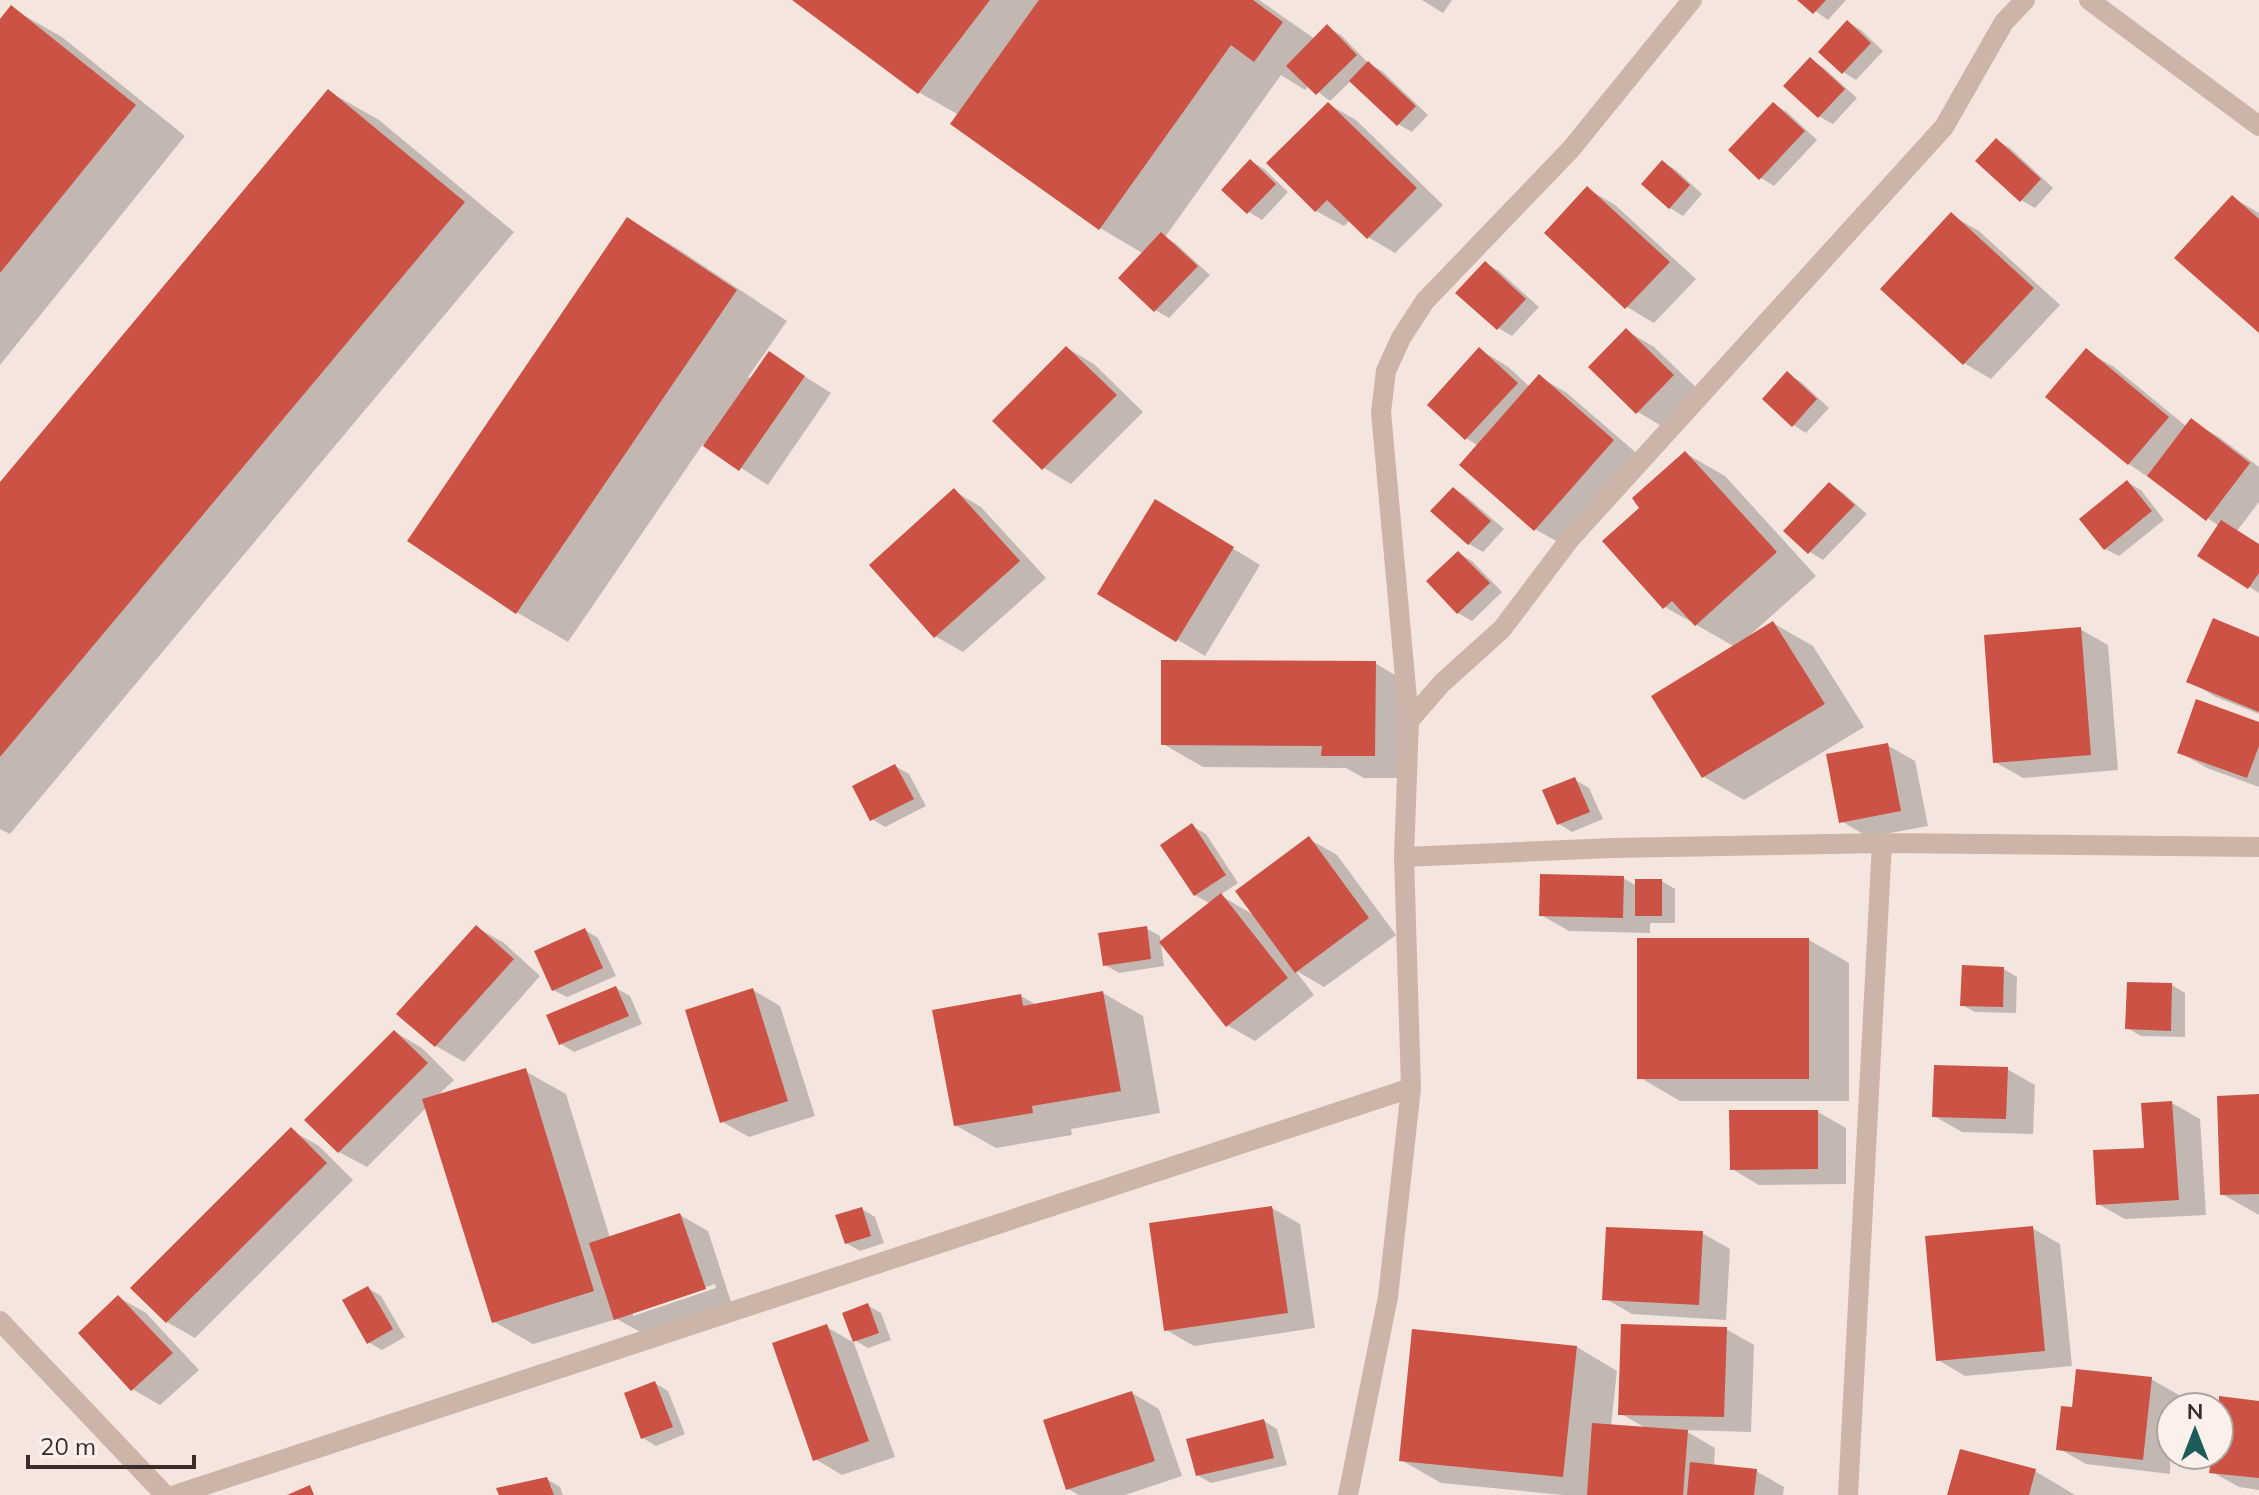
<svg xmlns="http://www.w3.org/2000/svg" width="2259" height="1495" font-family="Mulish,sans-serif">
<rect width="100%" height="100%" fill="#f4e6de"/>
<path fill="#0003" fill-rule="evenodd" d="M 796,0 L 1259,0 L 1315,39 L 1327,27 L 1341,35 L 1369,64 L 1382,71 L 1428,115 L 1412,132 L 1398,124 L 1351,81 L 1330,101 L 1309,85 L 1305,90 L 1281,75 L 1165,237 L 1175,243 L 1210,275 L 1169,318 L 1155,310 L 1144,254 L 1100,228 L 959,115 L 920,93 Z
M 1422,0 L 1452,0 L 1443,13 Z
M 1800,0 L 1846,0 L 1828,20 Z
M 11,8 L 62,37 L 185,136 L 0,365 L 0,22 Z
M 1848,22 L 1861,30 L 1883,51 L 1856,80 L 1843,72 Z
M 1811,60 L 1824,68 L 1857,98 L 1833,124 L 1820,117 L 1786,86 Z
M 328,91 L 379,120 L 514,232 L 10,834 L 0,829 L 0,485 Z
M 1328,104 L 1356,120 L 1443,205 L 1395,253 L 1368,237 L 1350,220 L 1344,226 L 1316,211 Z
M 1774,104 L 1787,112 L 1817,140 L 1774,186 L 1761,178 Z
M 1996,140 L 2010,148 L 2053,188 L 2035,208 L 2021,200 Z
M 1251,161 L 1264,169 L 1288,192 L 1262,220 L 1249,212 L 1223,190 Z
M 1663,162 L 1676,170 L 1702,194 L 1683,216 L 1670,208 Z
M 1588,189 L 1615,205 L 1696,279 L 1654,323 L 1627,307 Z
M 2232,197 L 2259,213 L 2259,330 Z
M 1951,215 L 1979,231 L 2060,305 L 1991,379 L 1964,363 Z
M 628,219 L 678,249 L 787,321 L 748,377 L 752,379 L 769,354 L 831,393 L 768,485 L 703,444 L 568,642 L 518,613 L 410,540 Z
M 1485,263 L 1499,271 L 1539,307 L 1512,336 L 1498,328 Z
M 1627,331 L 1654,347 L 1701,392 L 1665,428 L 1638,412 Z
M 1067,348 L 1094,364 L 1143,412 L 1071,484 L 1044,468 Z
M 1480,350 L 1507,366 L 1530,387 L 1540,377 L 1567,393 L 1641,457 L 1563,545 L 1535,529 L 1479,446 L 1467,439 L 1430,404 Z
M 2086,351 L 2114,367 L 2187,427 L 2191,421 L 2219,437 L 2259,467 L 2259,502 L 2237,531 L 2259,545 L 2259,593 L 2200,556 L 2219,526 L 2129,464 L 2048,397 Z
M 1787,374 L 1801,382 L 1829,408 L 1806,433 L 1793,425 Z
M 1685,453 L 1725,476 L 1816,576 L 1749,636 L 1750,637 L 1773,623 L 1813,646 L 1864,727 L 1744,800 L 1704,777 L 1735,647 L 1665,607 L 1642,508 Z
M 2127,482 L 2141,490 L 2164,520 L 2119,556 L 2105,549 Z
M 1829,484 L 1842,492 L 1867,514 L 1823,560 L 1810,552 Z
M 1454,489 L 1467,497 L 1504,529 L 1483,552 L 1469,544 L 1433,511 Z
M 954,491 L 981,507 L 1046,578 L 963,652 L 935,636 Z
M 1183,518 L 1260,565 L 1205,656 L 1100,594 Z
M 1458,553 L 1472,561 L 1502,592 L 1472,621 L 1458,613 L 1429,581 Z
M 2080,629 L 2108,645 L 2118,770 L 2023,778 L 1995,762 Z
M 2259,639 L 2259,714 L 2216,697 L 2189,681 Z
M 1375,663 L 1415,687 L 1415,778 L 1364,778 L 1346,768 L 1203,767 L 1163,744 Z
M 2259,724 L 2259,787 L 2207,768 L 2179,752 Z
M 1887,745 L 1915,761 L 1928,826 L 1868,837 L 1841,821 Z
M 895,766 L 909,774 L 926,806 L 885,827 L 872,819 Z
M 1575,780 L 1589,788 L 1603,819 L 1572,832 L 1559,824 Z
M 1192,826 L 1206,834 L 1238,883 L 1220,895 L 1257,917 L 1309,839 L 1337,855 L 1396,935 L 1324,987 L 1295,970 L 1314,995 L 1255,1041 L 1227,1025 L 1211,904 L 1195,895 Z
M 1623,878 L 1637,886 L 1662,881 L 1675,889 L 1675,923 L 1650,923 L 1650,933 L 1569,931 L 1541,915 Z
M 476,927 L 504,943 L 540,976 L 464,1062 L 436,1046 L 399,1014 Z
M 1146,928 L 1160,936 L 1164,966 L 1119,973 L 1105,965 Z
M 585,930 L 598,938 L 616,976 L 567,997 L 553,990 Z
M 1809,940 L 1849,963 L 1849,1101 L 1680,1101 L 1639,1077 Z
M 2004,969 L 2017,977 L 2016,1013 L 1975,1012 L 1962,1005 Z
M 2172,985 L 2185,993 L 2185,1037 L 2141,1036 L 2127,1028 Z
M 616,988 L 630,996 L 642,1024 L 574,1052 L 561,1044 Z
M 753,990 L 780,1006 L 815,1116 L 749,1137 L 721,1121 Z
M 1103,993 L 1143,1016 L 1160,1113 L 1071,1129 L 1072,1135 L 996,1148 L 955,1125 L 1021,996 L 1037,1005 Z
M 395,1032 L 422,1048 L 454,1080 L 437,1096 L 525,1071 L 566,1094 L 610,1238 L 680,1215 L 708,1231 L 732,1305 L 644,1334 L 617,1319 L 533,1344 L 493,1321 L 427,1107 L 367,1167 L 339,1152 ZM 715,1284 L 716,1288 L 633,1316 L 633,1311 Z
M 2007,1069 L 2035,1085 L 2033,1134 L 1962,1132 L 1934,1116 Z
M 2259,1096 L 2259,1215 L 2222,1194 Z
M 2172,1103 L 2200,1119 L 2206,1215 L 2125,1219 L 2098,1204 L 2146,1149 Z
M 1818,1112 L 1846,1128 L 1846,1184 L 1759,1185 L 1732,1169 Z
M 291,1130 L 319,1146 L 353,1180 L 195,1338 L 167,1322 L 133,1288 Z
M 1272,1208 L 1300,1224 L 1315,1328 L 1194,1346 L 1166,1330 Z
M 862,1209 L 875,1217 L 884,1243 L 860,1251 L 846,1243 Z
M 2032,1228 L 2060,1244 L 2072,1366 L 1965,1376 L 1938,1360 Z
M 1702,1233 L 1730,1249 L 1726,1320 L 1632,1314 L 1604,1298 Z
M 368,1288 L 381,1296 L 405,1337 L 382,1350 L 368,1342 Z
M 118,1297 L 146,1313 L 199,1370 L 160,1405 L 132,1389 Z
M 867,1305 L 881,1313 L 891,1340 L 868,1348 L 854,1340 Z
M 827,1327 L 854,1343 L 895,1457 L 842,1475 L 815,1459 Z
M 1726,1329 L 1754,1345 L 1751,1432 L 1684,1430 L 1715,1448 L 1714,1466 L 1756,1471 L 1784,1487 L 1783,1495 L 1563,1495 L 1441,1483 L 1401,1460 L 1577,1347 L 1617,1371 L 1611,1426 L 1647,1429 L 1620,1413 Z
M 2151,1379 L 2179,1395 L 2178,1407 L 2171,1407 L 2170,1474 L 2086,1464 L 2058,1448 L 2073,1409 Z
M 655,1383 L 668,1391 L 685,1434 L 656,1446 L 643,1438 Z
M 1132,1393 L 1159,1409 L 1182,1476 L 1125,1495 L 1079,1495 L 1068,1489 Z
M 2259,1403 L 2259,1490 L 2239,1487 L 2212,1472 L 2214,1455 L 2219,1455 L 2219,1410 Z
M 1264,1421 L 1277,1429 L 1287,1465 L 1211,1483 L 1197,1475 Z
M 2035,1471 L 2075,1495 L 1949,1495 Z
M 547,1479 L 560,1487 L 563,1495 L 501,1495 Z"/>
<path fill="#cb5244" d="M 792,0 L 990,0 L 918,94 Z
M 1039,0 L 1253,0 L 1283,22 L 1254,62 L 1231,45 L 1099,230 L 950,124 Z
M 1797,0 L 1826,0 L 1813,14 Z
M 11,5 L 136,105 L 0,273 L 0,19 Z
M 1847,20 L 1871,43 L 1842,74 L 1818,52 Z
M 1327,24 L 1357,55 L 1316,95 L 1286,66 Z
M 1810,57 L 1845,89 L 1818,118 L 1783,86 Z
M 1368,61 L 1416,106 L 1397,126 L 1349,81 Z
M 328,89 L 465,202 L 0,757 L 0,482 Z
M 1328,102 L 1417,188 L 1367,239 L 1327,200 L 1315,212 L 1266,163 Z
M 1773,102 L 1805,131 L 1759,180 L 1728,150 Z
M 1996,138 L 2041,179 L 2020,202 L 1975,161 Z
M 1250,159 L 1276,184 L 1247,214 L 1221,190 Z
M 1662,160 L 1690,185 L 1669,209 L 1641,184 Z
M 1587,186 L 1670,262 L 1625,309 L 1544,233 Z
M 2232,195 L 2259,219 L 2259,333 L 2174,258 Z
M 1951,212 L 2034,288 L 1963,365 L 1880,289 Z
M 627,217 L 737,290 L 516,614 L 407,541 Z
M 1161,232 L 1198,266 L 1154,312 L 1118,278 Z
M 1485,261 L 1526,299 L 1497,330 L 1455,293 Z
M 1626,328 L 1674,375 L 1636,414 L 1588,367 Z
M 1066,346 L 1117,395 L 1042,470 L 992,421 Z
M 1479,347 L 1518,383 L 1465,440 L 1427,405 Z
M 2086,348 L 2169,417 L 2128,465 L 2045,397 Z
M 769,351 L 805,376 L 739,471 L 703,446 Z
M 1787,371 L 1817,399 L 1792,427 L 1762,399 Z
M 1539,374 L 1614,440 L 1534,531 L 1459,465 Z
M 2191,418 L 2250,463 L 2206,521 L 2147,476 Z
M 1685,451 L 1777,552 L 1695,626 L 1672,601 L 1663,609 L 1602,541 L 1639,508 L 1632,498 Z
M 2127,480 L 2152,511 L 2104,550 L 2079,519 Z
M 1829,482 L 1855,505 L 1808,554 L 1783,531 Z
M 1453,487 L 1491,521 L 1468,545 L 1430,511 Z
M 954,488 L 1020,561 L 934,638 L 869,565 Z
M 1155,499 L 1234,547 L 1176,642 L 1097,594 Z
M 2221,520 L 2259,544 L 2259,573 L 2248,589 L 2197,556 Z
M 1458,551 L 1490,583 L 1457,614 L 1426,581 Z
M 2213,618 L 2259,637 L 2259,712 L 2186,682 Z
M 1773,621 L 1825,704 L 1702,778 L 1651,696 Z
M 2081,627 L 2091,755 L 1993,763 L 1984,635 Z
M 1161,660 L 1376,661 L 1375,756 L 1321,756 L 1322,746 L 1161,745 Z
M 2196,699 L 2259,722 L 2259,746 L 2247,778 L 2177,753 Z
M 1888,743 L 1901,811 L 1839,823 L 1826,754 Z
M 895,764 L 914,799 L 870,821 L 852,786 Z
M 1575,777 L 1590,812 L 1557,825 L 1542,790 Z
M 1192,823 L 1226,875 L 1194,896 L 1160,845 Z
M 1309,836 L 1369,918 L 1295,973 L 1235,891 Z
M 1540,874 L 1624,876 L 1623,918 L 1539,916 Z
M 1635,879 L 1662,879 L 1662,916 L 1635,916 Z
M 1221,893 L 1288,978 L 1226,1027 L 1159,942 Z
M 476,925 L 514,959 L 435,1047 L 396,1014 Z
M 1147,926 L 1151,959 L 1103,966 L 1098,933 Z
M 585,928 L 603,968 L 552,991 L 534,951 Z
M 1637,938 L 1809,938 L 1809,1079 L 1637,1079 Z
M 1962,965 L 2004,967 L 2003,1007 L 1960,1006 Z
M 2127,982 L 2172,983 L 2171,1031 L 2125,1029 Z
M 616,986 L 629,1016 L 559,1045 L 546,1015 Z
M 753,988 L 788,1101 L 720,1123 L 685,1010 Z
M 1103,991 L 1121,1091 L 1032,1106 L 1033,1113 L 954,1126 L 932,1010 L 1021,994 L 1023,1006 Z
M 394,1030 L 428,1063 L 338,1153 L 304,1120 Z
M 1934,1065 L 2008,1067 L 2006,1119 L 1932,1117 Z
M 526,1068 L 594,1291 L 492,1323 L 422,1099 Z
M 2259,1094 L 2259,1194 L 2220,1195 L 2217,1096 Z
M 2172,1101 L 2179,1200 L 2096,1205 L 2093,1150 L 2144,1148 L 2141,1103 Z
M 1729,1110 L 1818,1110 L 1818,1169 L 1730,1170 Z
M 291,1127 L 327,1163 L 166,1323 L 130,1288 Z
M 1272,1206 L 1288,1313 L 1164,1331 L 1149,1223 Z
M 862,1207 L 871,1236 L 845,1244 L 835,1215 Z
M 680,1213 L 706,1289 L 614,1320 L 589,1243 Z
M 2033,1226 L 2045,1351 L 1936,1361 L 1925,1236 Z
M 1606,1227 L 1703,1231 L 1699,1305 L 1602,1300 Z
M 368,1286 L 393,1329 L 367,1344 L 342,1300 Z
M 118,1295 L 173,1353 L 131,1391 L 78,1333 Z
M 868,1303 L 879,1333 L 853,1342 L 842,1313 Z
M 827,1324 L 869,1441 L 813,1461 L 772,1343 Z
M 1621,1324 L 1727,1327 L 1724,1417 L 1618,1415 Z
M 1412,1329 L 1577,1346 L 1563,1477 L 1399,1461 Z
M 2076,1369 L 2152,1377 L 2143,1460 L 2056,1450 L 2061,1406 L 2072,1407 Z
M 655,1381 L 673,1427 L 641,1439 L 624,1393 Z
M 1132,1391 L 1155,1461 L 1066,1490 L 1043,1420 Z
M 2219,1396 L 2259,1401 L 2259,1478 L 2209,1473 L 2212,1455 L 2219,1455 Z
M 1264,1419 L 1274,1458 L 1196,1476 L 1186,1439 Z
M 1592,1423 L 1688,1430 L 1683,1495 L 1587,1495 Z
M 1960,1449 L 2036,1469 L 2029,1495 L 1947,1495 Z
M 1690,1462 L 1757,1469 L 1754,1495 L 1687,1495 Z
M 547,1477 L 554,1495 L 499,1495 L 496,1488 Z
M 310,1485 L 314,1495 L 287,1495 Z"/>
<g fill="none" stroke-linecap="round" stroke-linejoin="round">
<path stroke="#cdb4a9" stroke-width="20" d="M 2089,0 L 2259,126
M 1409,721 L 1442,683 L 1502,629 L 1570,539 L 1944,127 L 2004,22 L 2025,0
M 1404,857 L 1612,848 L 1882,843 L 2259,847
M 0,1321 L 165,1495
M 175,1495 L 1411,1088
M 1348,1495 L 1388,1297 L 1411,1088 L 1404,857 L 1409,721 L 1381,412 L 1386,371 L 1401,338 L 1425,301 L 1571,149 L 1692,0
M 1848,1495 L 1882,843"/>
</g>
<g transform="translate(2195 1431)"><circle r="38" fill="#fbf1ea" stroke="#ada29d" stroke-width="2"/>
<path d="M0-6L14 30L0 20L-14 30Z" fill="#1c5d59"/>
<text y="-12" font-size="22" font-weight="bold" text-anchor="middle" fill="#392c29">N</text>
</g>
<path d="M28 1455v12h166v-12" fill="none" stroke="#392c29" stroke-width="4"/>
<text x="40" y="1455" font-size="24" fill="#392c29" stroke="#fbf1ea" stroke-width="6" paint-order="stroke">20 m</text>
</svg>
